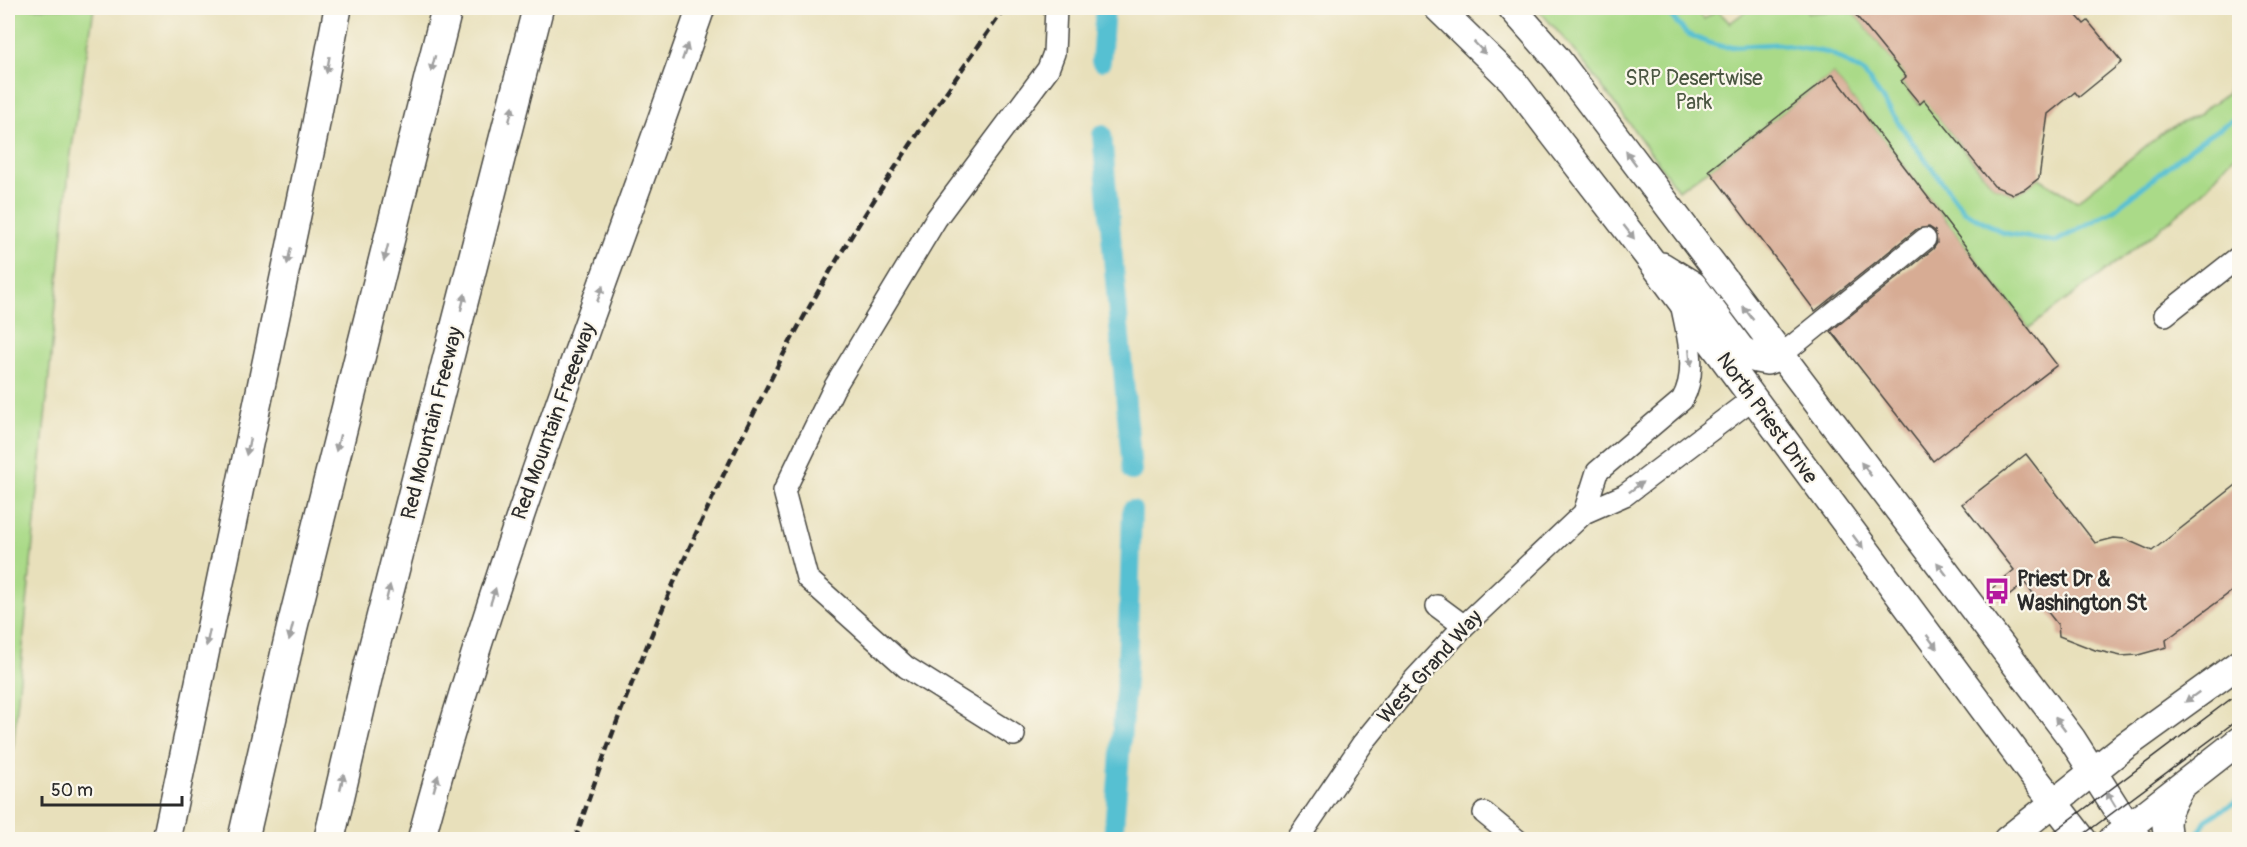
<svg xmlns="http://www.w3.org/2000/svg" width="2247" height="847" font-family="Pangolin,sans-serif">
<rect width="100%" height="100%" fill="#fbf7ec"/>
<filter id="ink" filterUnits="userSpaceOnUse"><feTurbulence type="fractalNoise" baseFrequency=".0167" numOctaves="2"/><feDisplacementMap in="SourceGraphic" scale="12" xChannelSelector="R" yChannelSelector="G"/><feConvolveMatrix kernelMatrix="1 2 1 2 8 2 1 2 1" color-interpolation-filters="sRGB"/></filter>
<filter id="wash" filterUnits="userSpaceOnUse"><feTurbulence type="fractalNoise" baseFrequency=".008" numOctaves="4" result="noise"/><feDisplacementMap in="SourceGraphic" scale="24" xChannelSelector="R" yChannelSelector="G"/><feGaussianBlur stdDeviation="1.35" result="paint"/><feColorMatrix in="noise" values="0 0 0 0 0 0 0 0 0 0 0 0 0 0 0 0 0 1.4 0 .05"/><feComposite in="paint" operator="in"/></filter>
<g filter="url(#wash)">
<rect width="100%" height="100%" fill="#e8e0bb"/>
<path fill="#aada88" stroke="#6a825a" stroke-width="1.5" d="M 8,8 L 94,8 L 70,160 L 8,801 Z
M 1537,8 L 1696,8 L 1704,19 L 1717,10 L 1730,23 L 1750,8 L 1807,8 L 1808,13 L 1835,11 L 1854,13 L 1906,77 L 1902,82 L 1919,104 L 1925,100 L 1982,173 L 1994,186 L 2013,194 L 2025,189 L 2039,178 L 2077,201 L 2166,130 L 2200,114 L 2211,104 L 2227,94 L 2235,38 L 2239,38 L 2239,153 C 2223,164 2213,183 2199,196 C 2145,243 2086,285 2029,328 L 1833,74 L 1709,170 L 1678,190 L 1581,58 Z"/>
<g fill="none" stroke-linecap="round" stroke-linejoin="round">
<path stroke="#56c0d2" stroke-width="5" d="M 1664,8 L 1686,33 L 1706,42 L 1724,47 L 1777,44 L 1830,53 L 1864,73 L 1915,146 L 1964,211 L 2004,233 L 2055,242 L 2114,210 L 2200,141 L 2240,115
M 2196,840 L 2206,820 L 2240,799"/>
<path stroke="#56c0d2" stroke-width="20" d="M 1101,61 L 1105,8
M 1102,135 L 1132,471
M 1113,840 L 1127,667 L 1132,510"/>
</g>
<g id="blocks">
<path fill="#d7ac94" d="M 1850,8 L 2070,8 L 2084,24 L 2088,21 L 2122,62 L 2079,97 L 2075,92 L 2048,114 L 2039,178 L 2025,189 L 2013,194 L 1994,186 L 1924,100 L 1920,104 L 1901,81 L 1906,77 Z
M 1833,74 L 2057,365 L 1933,461 L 1831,331 L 1933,249 L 1937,243 L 1935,231 L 1929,227 L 1917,229 L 1815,311 L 1709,170 Z
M 2026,454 L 2095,543 L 2114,538 L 2125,539 L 2152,551 L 2240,482 L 2240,585 L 2166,640 L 2167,647 L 2138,655 L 2121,656 L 2095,650 L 2059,636 L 2058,625 L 2025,583 L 2000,603 L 1990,590 L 2014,570 L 1962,504 Z"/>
</g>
</g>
<g filter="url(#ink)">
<use href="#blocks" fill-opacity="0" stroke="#474641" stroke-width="1.5"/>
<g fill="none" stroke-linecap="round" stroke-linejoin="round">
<g stroke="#474641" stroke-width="24">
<path id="minor" d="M 2165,315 L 2240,256
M 1780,356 L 1925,239
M 1584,513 L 1597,472 L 1682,400 C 1699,371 1687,334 1681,303
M 1437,606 L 1464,626
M 1014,735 L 906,667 L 807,578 L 784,491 L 834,388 L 936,219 L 1048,69 L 1054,53 L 1056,8
M 1484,813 L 1517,840
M 1297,840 L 1363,743 L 1414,680 L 1464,626 L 1584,513 L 1625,495 L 1752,399"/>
</g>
<g stroke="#474641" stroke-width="30">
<path id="major" d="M 1438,8 L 1512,80 L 1554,135 L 1650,259 L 2031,773 L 2083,840
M 1512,8 L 1557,59 L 2072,739 L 2128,827 L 2138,840
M 1662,266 L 1693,285 L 1741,349 L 1756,359 L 1767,361 L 1780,356
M 166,840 L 314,134 L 338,8
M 421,840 C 496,557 605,284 701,8
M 2007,840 L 2125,746 L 2240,663
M 2112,840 L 2240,740
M 2170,840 C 2160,821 2171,804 2180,788"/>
</g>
<g stroke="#474641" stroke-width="33">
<path id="highway" d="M 243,840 L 292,628 L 447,8
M 329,840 L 370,663 L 538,8"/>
</g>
<use href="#minor" stroke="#fff" stroke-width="21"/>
<use href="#major" stroke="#fff" stroke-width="27"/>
<use href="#highway" stroke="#fff" stroke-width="30"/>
<path stroke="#2b2b2b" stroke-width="1.5" d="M 2043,840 L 2240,692
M 2076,840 L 2240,718"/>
<path stroke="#2b2b2b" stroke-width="4.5" stroke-dasharray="9 4.5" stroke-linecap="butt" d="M 575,840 C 623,694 683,554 752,417 C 766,389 780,360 795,333 C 857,219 931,113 1005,8"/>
</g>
<defs><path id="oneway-solid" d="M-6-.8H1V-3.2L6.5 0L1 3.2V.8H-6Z" transform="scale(1.5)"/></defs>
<g fill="#a0a0a0">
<use href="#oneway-solid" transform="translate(1480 48) rotate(46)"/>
<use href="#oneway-solid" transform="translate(685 52) rotate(-71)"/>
<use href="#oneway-solid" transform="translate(433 64) rotate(104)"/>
<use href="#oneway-solid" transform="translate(328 65) rotate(100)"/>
<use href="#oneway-solid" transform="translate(511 114) rotate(-76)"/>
<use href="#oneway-solid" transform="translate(1631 158) rotate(-127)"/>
<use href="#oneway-solid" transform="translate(1629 232) rotate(52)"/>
<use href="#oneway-solid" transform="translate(386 253) rotate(104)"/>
<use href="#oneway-solid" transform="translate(289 256) rotate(102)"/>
<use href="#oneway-solid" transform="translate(600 294) rotate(-70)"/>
<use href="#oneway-solid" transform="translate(463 302) rotate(-76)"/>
<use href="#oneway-solid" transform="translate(1748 313) rotate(-127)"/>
<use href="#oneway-solid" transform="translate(1690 358) rotate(85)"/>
<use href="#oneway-solid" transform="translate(338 443) rotate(104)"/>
<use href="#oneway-solid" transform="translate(248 447) rotate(102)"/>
<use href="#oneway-solid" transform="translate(1866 469) rotate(-127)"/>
<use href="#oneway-solid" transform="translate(1636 487) rotate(-37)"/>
<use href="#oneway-solid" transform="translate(1858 542) rotate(53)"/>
<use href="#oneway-solid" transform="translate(1942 569) rotate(-127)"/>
<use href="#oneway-solid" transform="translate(388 593) rotate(-76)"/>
<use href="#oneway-solid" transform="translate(493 596) rotate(-72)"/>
<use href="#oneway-solid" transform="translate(291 632) rotate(104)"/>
<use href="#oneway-solid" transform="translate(208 638) rotate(102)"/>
<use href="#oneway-solid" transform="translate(1932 642) rotate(53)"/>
<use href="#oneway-solid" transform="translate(2192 697) rotate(144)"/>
<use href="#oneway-solid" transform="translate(2060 724) rotate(-127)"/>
<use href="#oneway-solid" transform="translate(342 782) rotate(-77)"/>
<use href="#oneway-solid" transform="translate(436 783) rotate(-74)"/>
<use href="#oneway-solid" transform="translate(2111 799) rotate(-121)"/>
</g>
</g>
<defs>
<g id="bus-bare" transform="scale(2.07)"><path d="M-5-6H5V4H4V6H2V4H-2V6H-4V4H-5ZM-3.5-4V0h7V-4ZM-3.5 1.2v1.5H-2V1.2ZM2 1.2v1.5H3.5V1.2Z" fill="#b5179e" stroke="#fbf7ec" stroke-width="2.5" paint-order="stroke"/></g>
</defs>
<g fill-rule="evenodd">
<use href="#bus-bare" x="1997" y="591"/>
</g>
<g text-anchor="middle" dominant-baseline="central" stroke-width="4.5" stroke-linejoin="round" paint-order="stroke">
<g font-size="21" fill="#4b5742" stroke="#fbf7ec">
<text x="1694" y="78">SRP Desertwise<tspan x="1694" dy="24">Park</tspan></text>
</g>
<g font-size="21" fill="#2b2b2b" stroke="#fbf7ec">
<text transform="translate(1767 418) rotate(54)">North Priest Drive</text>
<text transform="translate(554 421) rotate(-70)">Red Mountain Freeeway</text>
<text transform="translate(432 423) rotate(-76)">Red Mountain Freeway</text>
<text transform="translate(1430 667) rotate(-48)">West Grand Way</text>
</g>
<g font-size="21" font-weight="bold" fill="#2b2b2b" stroke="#fbf7ec" text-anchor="start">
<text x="2017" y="579">Priest Dr &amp;<tspan x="2017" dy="24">Washington St</tspan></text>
</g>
</g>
<rect width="2247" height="847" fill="none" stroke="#fbf7ec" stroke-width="30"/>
<path d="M42 796v9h140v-9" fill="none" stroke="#2b2b2b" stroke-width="3"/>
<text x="51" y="796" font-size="18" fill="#2b2b2b" stroke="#fbf7ec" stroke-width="4.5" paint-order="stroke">50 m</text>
</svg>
